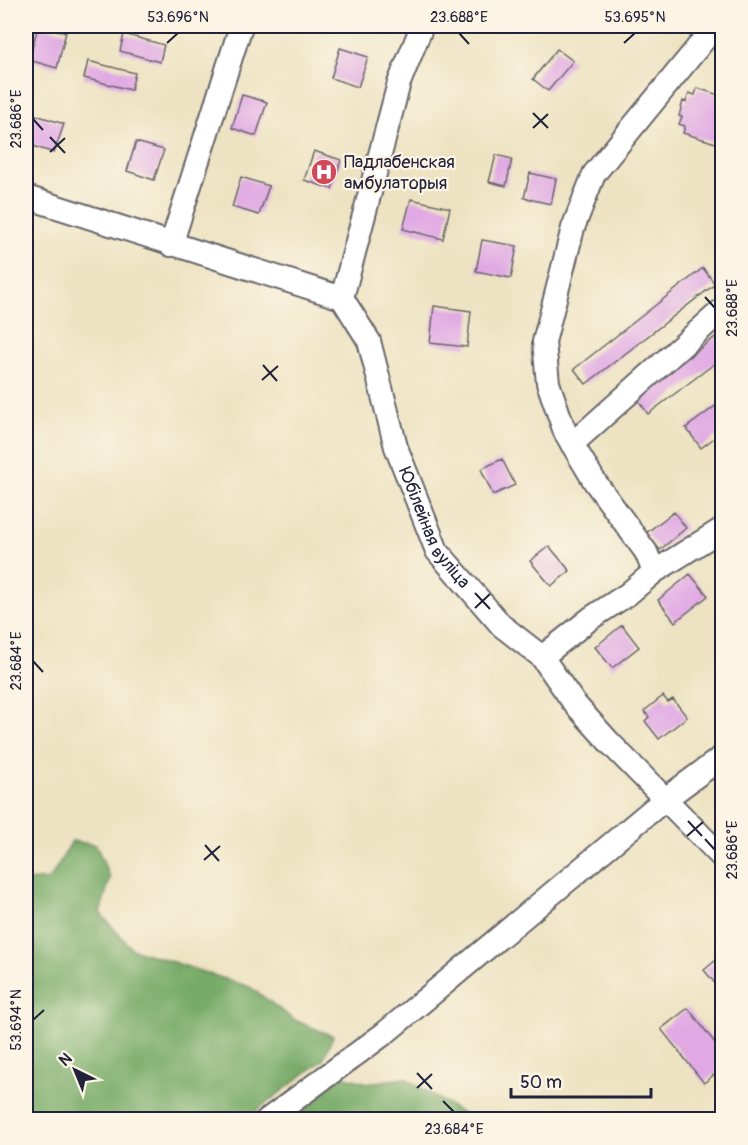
<svg xmlns="http://www.w3.org/2000/svg" width="748" height="1145" font-family="Pangolin,sans-serif">
<rect width="100%" height="100%" fill="#fcf5e5"/>
<filter id="ink" filterUnits="userSpaceOnUse"><feTurbulence type="fractalNoise" baseFrequency=".0167" numOctaves="2"/><feDisplacementMap in="SourceGraphic" scale="12" xChannelSelector="R" yChannelSelector="G"/><feConvolveMatrix kernelMatrix="1 2 1 2 8 2 1 2 1" color-interpolation-filters="sRGB"/></filter>
<filter id="wash" filterUnits="userSpaceOnUse"><feTurbulence type="fractalNoise" baseFrequency=".008" numOctaves="4" result="noise"/><feDisplacementMap in="SourceGraphic" scale="24" xChannelSelector="R" yChannelSelector="G"/><feGaussianBlur stdDeviation="1.35" result="paint"/><feColorMatrix in="noise" values="0 0 0 0 0 0 0 0 0 0 0 0 0 0 0 0 0 1.4 0 .05"/><feComposite in="paint" operator="in"/></filter>
<g filter="url(#wash)">
<rect width="100%" height="100%" fill="#ede3c2"/>
<path fill="#78ab67" stroke="#4d6651" stroke-width="1.5" d="M 72,841 L 96,845 L 110,878 L 100,913 L 132,949 L 250,987 L 294,1020 L 333,1036 L 323,1060 L 245,1119 L 26,1119 L 26,881 L 50,879 Z
M 342,1076 L 368,1083 L 405,1078 L 471,1119 L 281,1120 Z"/>
<g id="blocks">
<path fill="#e0a9e4" d="M 38,26 L 66,32 L 57,68 L 29,60 Z
M 124,34 L 164,45 L 160,62 L 120,51 Z
M 340,48 L 368,57 L 358,87 L 331,78 Z
M 557,49 L 573,61 L 548,91 L 533,79 Z
M 88,61 L 135,73 L 131,90 L 84,78 Z
M 697,88 L 722,96 L 722,134 L 719,144 L 683,133 L 685,126 L 679,124 L 682,117 L 679,116 L 683,101 L 686,102 L 689,93 L 695,95 Z
M 242,95 L 267,102 L 256,136 L 232,128 Z
M 36,115 L 64,124 L 54,153 L 27,144 Z
M 136,142 L 164,150 L 154,180 L 127,171 Z
M 314,151 L 341,160 L 332,189 L 304,180 Z
M 496,155 L 512,159 L 506,186 L 489,182 Z
M 530,173 L 556,179 L 551,204 L 524,198 Z
M 241,177 L 269,186 L 259,215 L 232,207 Z
M 411,199 L 450,208 L 443,239 L 403,229 Z
M 482,240 L 517,246 L 511,278 L 476,271 Z
M 703,268 L 715,284 L 586,384 L 574,369 Z
M 434,306 L 471,311 L 467,347 L 430,343 Z
M 722,332 L 722,358 L 648,414 L 636,397 Z
M 722,401 L 722,432 L 701,448 L 686,428 Z
M 502,459 L 515,485 L 493,495 L 481,469 Z
M 674,512 L 686,528 L 660,550 L 646,533 Z
M 549,546 L 570,571 L 551,586 L 530,561 Z
M 690,574 L 708,596 L 675,622 L 658,600 Z
M 622,625 L 639,647 L 612,668 L 595,647 Z
M 663,696 L 668,702 L 673,699 L 687,717 L 659,739 L 645,721 L 649,717 L 644,711 Z
M 722,955 L 722,982 L 717,986 L 704,970 Z
M 688,1008 L 722,1052 L 722,1068 L 704,1083 L 661,1029 Z"/>
</g>
</g>
<g filter="url(#ink)">
<use href="#blocks" fill-opacity="0" stroke="#69666a" stroke-width="1.5"/>
<g fill="none" stroke-linecap="round" stroke-linejoin="round">
<g stroke="#69666a" stroke-width="26">
<g id="minor">
<path id="s1" d="M 26,197 L 342,298 L 369,341 L 396,447 L 437,551 L 502,626 L 542,657 L 574,703 L 609,742 L 722,857"/>
<path d="M 171,245 L 241,26"/>
<path d="M 342,298 L 399,83 L 422,26"/>
<path d="M 572,444 L 722,310"/>
<path d="M 654,572 L 646,552 L 595,482 L 565,432 L 548,383 L 544,342 L 573,228 L 594,174 L 707,36 L 711,26"/>
<path d="M 542,657 L 591,618 L 628,594 L 654,572 L 722,529"/>
<path d="M 267,1120 L 385,1033 L 664,800 L 722,757"/>
</g>
</g>
<use href="#minor" stroke="#fff" stroke-width="22"/>
</g>
</g>
<path fill="none" stroke="#22223b" stroke-width="2" d="M 459,33 L 469,44M 167,43 L 178,33M 624,43 L 635,33M 533,113 L 548,128M 33,119 L 43,130M 533,128 L 548,114M 50,137 L 65,153M 50,152 L 65,138M 705,297 L 715,308M 263,365 L 277,381M 262,380 L 278,366M 475,593 L 490,609M 475,608 L 490,594M 33,661 L 43,672M 688,821 L 702,836M 687,836 L 703,822M 705,839 L 715,850M 205,845 L 219,861M 204,860 L 220,846M 33,1020 L 44,1010M 417,1073 L 432,1089M 417,1088 L 432,1074M 443,1101 L 454,1112"/>
<defs>
<g id="hospital-disc" transform="scale(1.35)"><circle r="9.5" fill="#d1495b" stroke="#fcf5e5"/><path d="M-5-5h3v3.5h4V-5h3V5h-3V1.5h-4V5h-3Z" fill="#fff"/></g>
</defs>
<g fill-rule="evenodd">
<use href="#hospital-disc" x="324" y="172"/>
</g>
<g text-anchor="middle" dominant-baseline="central" stroke-width="4.5" stroke-linejoin="round" paint-order="stroke">
<g font-size="18" fill="#22223b" stroke="#fcf5e5" text-anchor="start">
<text x="344" y="162">Падлабенская<tspan x="344" dy="21">амбулаторыя</tspan></text>
</g>
<g font-size="18" fill="#22223b" stroke="#fcf5e5">
<text stroke="none"><textPath href="#s1" startOffset="582">Юбілейная вуліца</textPath></text>
</g>
</g>
<rect width="748" height="1145" fill="none" stroke="#fcf5e5" stroke-width="66"/>
<g transform="translate(75 1070) rotate(317)" stroke="#fcf5e5" stroke-width="4.5" paint-order="stroke">
<path d="M0-4.5L10 22L0 15L-10 22Z" fill="#22223b"/>
<text y="-9" font-size="16" font-weight="bold" text-anchor="middle" fill="#22223b">N</text>
</g>
<path d="M511 1088v9h140v-9" fill="none" stroke="#22223b" stroke-width="3"/>
<text x="520" y="1088" font-size="18" fill="#22223b" stroke="#fcf5e5" stroke-width="4.5" paint-order="stroke">50 m</text>
<rect x="33" y="33" width="682" height="1079" fill="none" stroke="#22223b" stroke-width="2"/>
<g font-size="15" text-anchor="middle" fill="#22223b">
<text x="178" y="22">53.696°N</text>
<text x="459" y="22">23.688°E</text>
<text x="635" y="22">53.695°N</text>
<text transform="translate(16 119) rotate(-90)" y="5">23.686°E</text>
<text transform="translate(732 308) rotate(-90)" y="5">23.688°E</text>
<text transform="translate(16 661) rotate(-90)" y="5">23.684°E</text>
<text transform="translate(732 850) rotate(-90)" y="5">23.686°E</text>
<text transform="translate(16 1020) rotate(-90)" y="5">53.694°N</text>
<text x="454" y="1134">23.684°E</text>
</g>
</svg>
